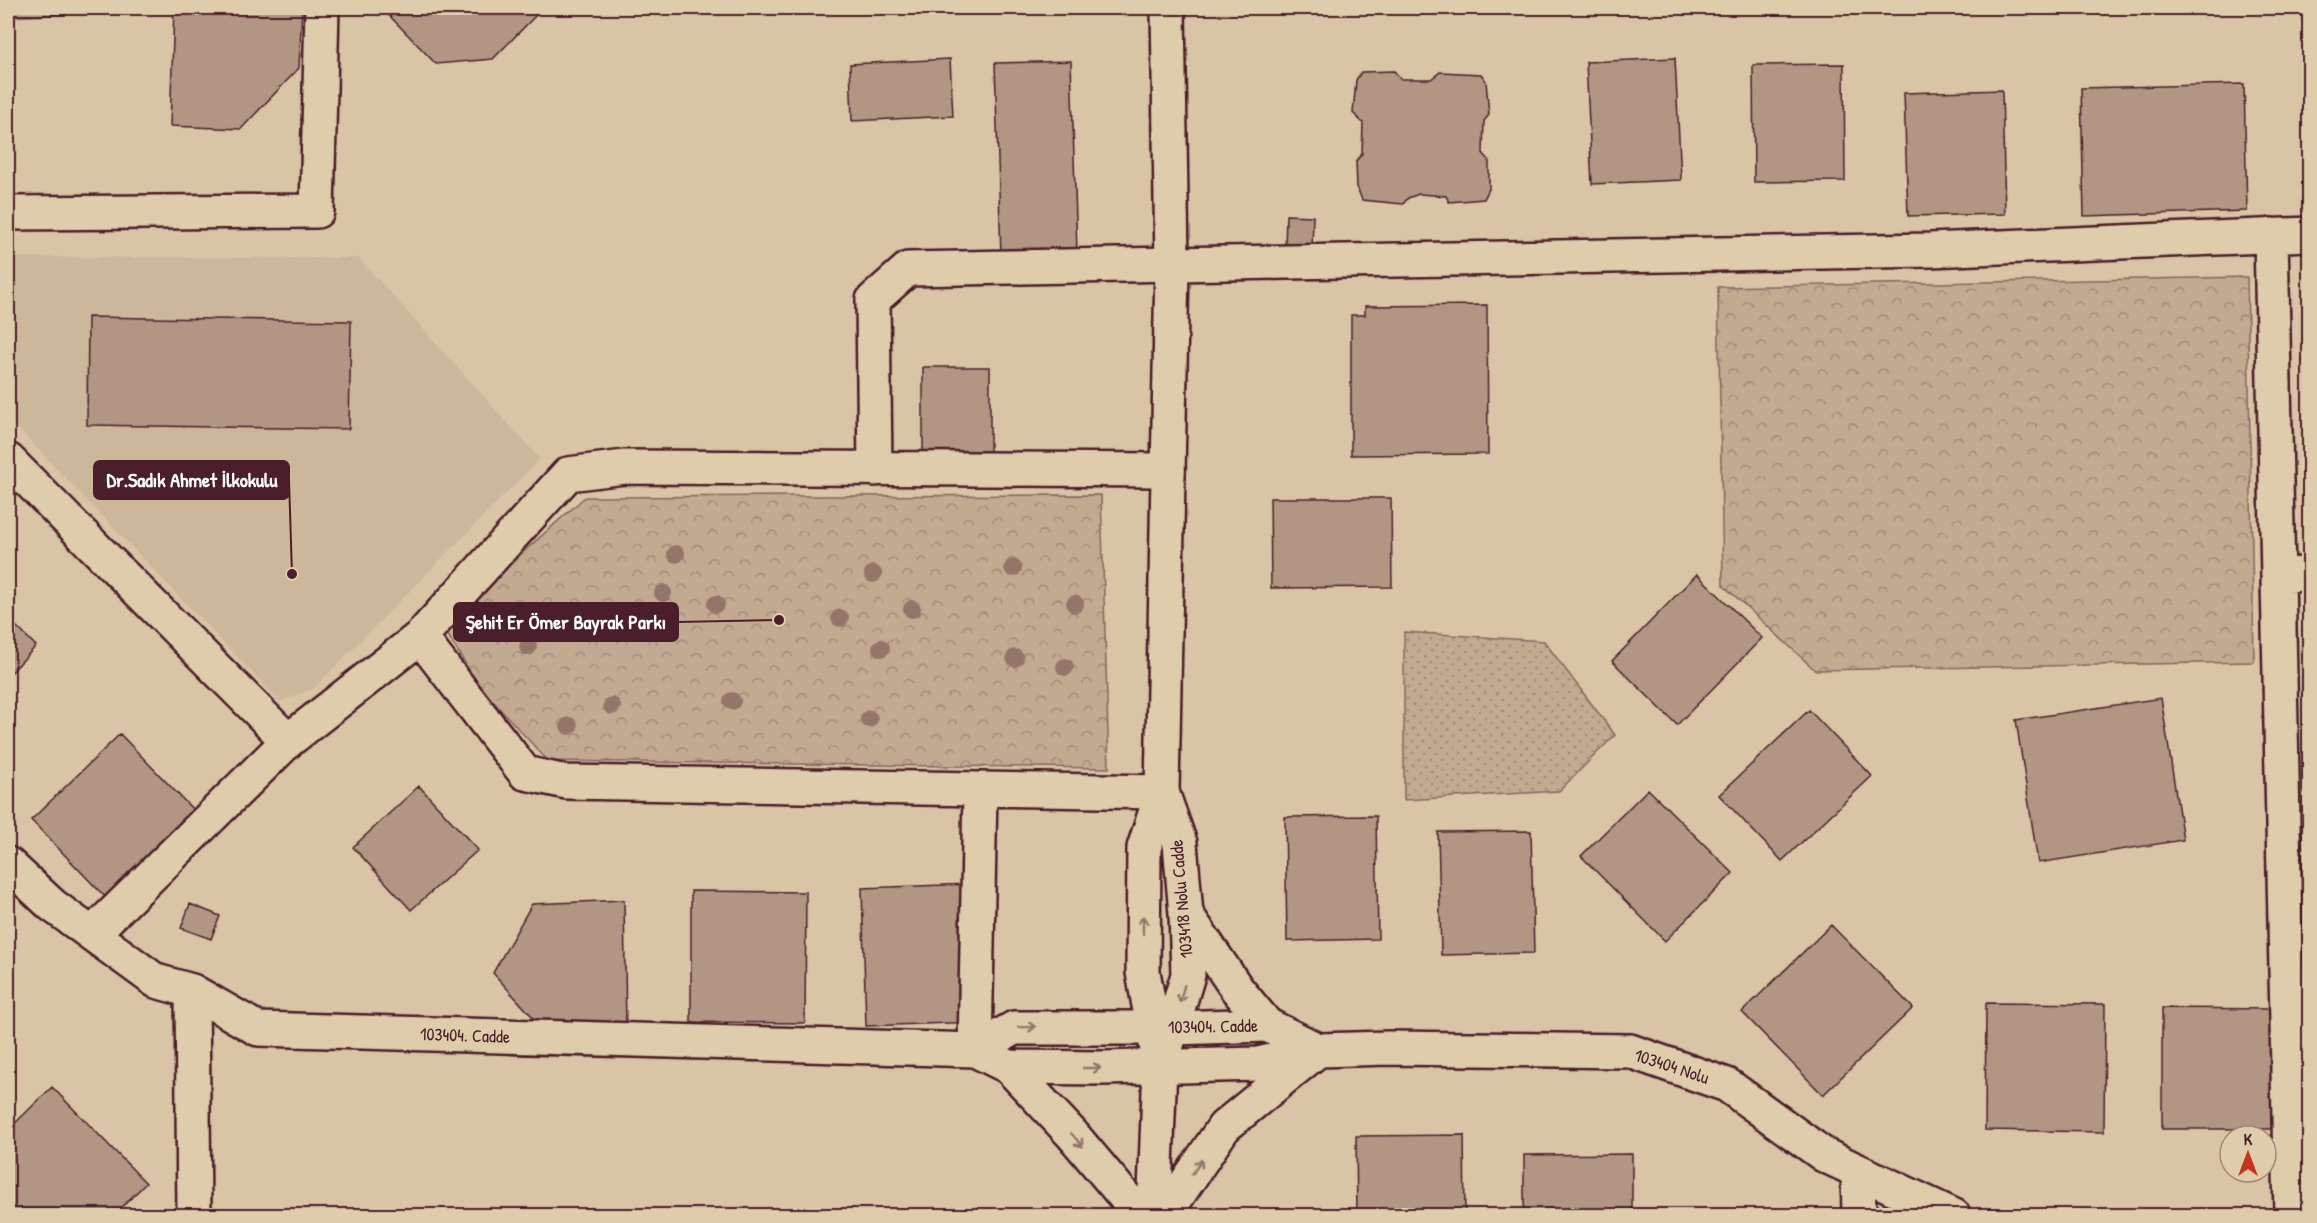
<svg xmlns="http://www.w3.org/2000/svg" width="2317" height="1223" font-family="'Patrick Hand',sans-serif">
<defs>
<pattern id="grass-dots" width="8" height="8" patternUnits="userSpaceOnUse" patternTransform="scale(1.5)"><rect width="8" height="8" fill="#c2aa91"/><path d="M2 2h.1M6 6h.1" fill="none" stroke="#a08a77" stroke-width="1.8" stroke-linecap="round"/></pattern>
<pattern id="park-crowns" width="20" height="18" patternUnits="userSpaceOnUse" patternTransform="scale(1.5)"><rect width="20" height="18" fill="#c2aa91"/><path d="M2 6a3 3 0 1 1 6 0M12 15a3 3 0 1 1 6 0" fill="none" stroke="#a08a77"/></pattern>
</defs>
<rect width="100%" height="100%" fill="#d9c5a5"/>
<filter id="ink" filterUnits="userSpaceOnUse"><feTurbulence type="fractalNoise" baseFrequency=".0167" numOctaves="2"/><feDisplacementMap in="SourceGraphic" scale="12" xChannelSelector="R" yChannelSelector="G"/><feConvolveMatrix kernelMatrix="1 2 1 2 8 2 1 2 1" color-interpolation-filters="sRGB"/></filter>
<g filter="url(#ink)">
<path fill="#cdb79b" d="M 8,257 L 359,258 L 540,459 L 313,689 L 280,702 L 8,418 Z"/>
<path fill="url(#grass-dots)" stroke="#86645e" stroke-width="1.5" d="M 8,8 L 66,8 L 66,14 L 8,17 Z
M 1404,632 L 1544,641 L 1615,735 L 1559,791 L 1404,800 Z"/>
<path fill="url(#park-crowns)" stroke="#86645e" stroke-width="1.5" d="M 2247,277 L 2254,662 L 1815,670 L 1723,585 L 1718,287 Z
M 1101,495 L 1109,768 L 548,761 L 479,686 L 446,632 L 462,607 L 585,497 Z"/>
<path fill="#b09683" stroke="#4a1f2b" stroke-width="1.5" d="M 174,8 L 302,8 L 299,68 L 241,129 L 170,126 Z
M 382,8 L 542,8 L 542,9 L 493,59 L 436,64 Z
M 1675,58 L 1681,180 L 1592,184 L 1586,62 Z
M 950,59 L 953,116 L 852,121 L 850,64 Z
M 1071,61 L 1077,253 L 1001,256 L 995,63 Z
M 1844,64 L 1845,181 L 1754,182 L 1753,65 Z
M 1394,71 L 1401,79 L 1431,79 L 1440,72 L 1481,74 L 1486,81 L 1489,115 L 1484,121 L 1483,153 L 1489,160 L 1489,189 L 1484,199 L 1449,202 L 1446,196 L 1419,194 L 1408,198 L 1403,204 L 1362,200 L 1357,187 L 1356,161 L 1362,154 L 1363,123 L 1353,113 L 1356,80 L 1361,72 Z
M 2244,84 L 2247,211 L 2084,216 L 2081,88 Z
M 2002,90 L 2005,214 L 1908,216 L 1904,93 Z
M 1286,215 L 1313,216 L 1312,250 L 1285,250 Z
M 1487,305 L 1488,454 L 1351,455 L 1351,315 L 1365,315 L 1365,306 Z
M 88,317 L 351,321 L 349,429 L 87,425 Z
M 923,367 L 990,367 L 990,452 L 923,452 Z
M 1270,498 L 1391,498 L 1392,587 L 1271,588 Z
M 1697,574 L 1762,638 L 1677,725 L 1612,661 Z
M 8,618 L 36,646 L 8,676 Z
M 2161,698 L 2183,840 L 2038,863 L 2016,720 Z
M 1809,710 L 1872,776 L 1782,861 L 1719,795 Z
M 120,734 L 198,815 L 109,901 L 31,820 Z
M 419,786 L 478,850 L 411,910 L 353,847 Z
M 1648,789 L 1733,873 L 1665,941 L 1581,856 Z
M 1376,816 L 1378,939 L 1287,941 L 1285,817 Z
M 1531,831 L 1534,953 L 1441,955 L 1438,832 Z
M 972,884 L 977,1022 L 866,1026 L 862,888 Z
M 691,891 L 806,892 L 805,1023 L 691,1022 Z
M 624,900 L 626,1028 L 540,1025 L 493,973 L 532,904 Z
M 190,904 L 220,916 L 211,939 L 181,928 Z
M 1831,925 L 1913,1008 L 1823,1095 L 1742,1012 Z
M 1986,1003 L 2105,1004 L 2104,1132 L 1985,1130 Z
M 2162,1008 L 2275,1009 L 2274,1129 L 2162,1129 Z
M 52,1087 L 146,1183 L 113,1216 L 15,1216 L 8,1208 L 8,1130 Z
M 1464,1135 L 1465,1216 L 1357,1216 L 1356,1136 Z
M 1632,1154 L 1632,1216 L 1524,1216 L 1524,1155 Z"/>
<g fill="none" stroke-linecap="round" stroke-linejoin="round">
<g stroke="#4a1f2b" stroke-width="38">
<path id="minor" d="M 8,213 L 317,211 L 322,8
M 2271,235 L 2291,1216
M 8,460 L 288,741
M 875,469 L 873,300 L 908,269 L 1930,250 L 2310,234
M 2279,575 L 2310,574
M 420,637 L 525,773 L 566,782 L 1162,792
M 8,864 L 52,905 L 156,981 L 192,991 L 258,1029 L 975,1050 L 1009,1067 L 1104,1068 L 1258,1064 L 1318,1050 L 1389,1048 L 1630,1051 L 1727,1085 L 1824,1155 L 1954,1216
M 92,934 L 288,741 L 420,637 L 568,474 L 625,467 L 1168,470
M 192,991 L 194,1216
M 975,1050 L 1014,1028 L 1173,1028 L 1267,1025 L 1318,1050
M 975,1050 L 980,790
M 1858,1171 L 1859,1216"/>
</g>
<g stroke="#4a1f2b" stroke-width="38">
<path id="major" d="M 1186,914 L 1237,989 L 1267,1025
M 1161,1065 L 1188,975 L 1186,914 L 1180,843 L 1162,792
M 1009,1067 L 1072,1134 L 1141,1216
M 1154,1216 L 1160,1066 L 1143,972 L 1144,848 L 1162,792 L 1172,264 L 1168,8
M 1164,1216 L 1224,1127 L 1318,1050"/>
</g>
<use href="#minor" stroke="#dfccaa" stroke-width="33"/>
<use href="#major" stroke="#dfccaa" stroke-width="33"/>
</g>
<g fill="#94756a">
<circle cx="676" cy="554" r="9"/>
<circle cx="1013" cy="568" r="9"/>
<circle cx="873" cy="574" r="9"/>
<circle cx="663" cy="593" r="9"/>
<circle cx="716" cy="604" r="9"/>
<circle cx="1075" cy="604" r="9"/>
<circle cx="912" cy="609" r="9"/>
<circle cx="840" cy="618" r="9"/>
<circle cx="528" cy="647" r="9"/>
<circle cx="881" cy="648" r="9"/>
<circle cx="1015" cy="658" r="9"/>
<circle cx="1065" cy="667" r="9"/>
<circle cx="732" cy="701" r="9"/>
<circle cx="612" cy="706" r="9"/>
<circle cx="869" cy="719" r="9"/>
<circle cx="569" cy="726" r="9"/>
</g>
<defs><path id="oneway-shaft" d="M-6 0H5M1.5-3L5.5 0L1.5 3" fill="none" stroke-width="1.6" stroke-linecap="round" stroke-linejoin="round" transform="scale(1.5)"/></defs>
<g stroke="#94766a">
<use href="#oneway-shaft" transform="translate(1143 925) rotate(-90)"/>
<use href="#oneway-shaft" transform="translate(1182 994) rotate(105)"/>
<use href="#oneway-shaft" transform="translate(1027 1027) rotate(-1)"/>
<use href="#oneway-shaft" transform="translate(1092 1068)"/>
<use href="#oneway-shaft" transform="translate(1077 1140) rotate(49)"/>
<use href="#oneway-shaft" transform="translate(1197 1167) rotate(-56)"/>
</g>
</g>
<g text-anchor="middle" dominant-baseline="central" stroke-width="4.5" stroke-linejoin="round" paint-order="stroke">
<g font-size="18" fill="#4a1f2b" stroke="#dfccaa">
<text transform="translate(1181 899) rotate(-95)">103418 Nolu Cadde</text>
<text transform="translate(1213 1026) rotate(-1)">103404. Cadde</text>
<text transform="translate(465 1035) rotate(2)">103404. Cadde</text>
<text transform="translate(1672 1066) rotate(18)">103404 Nolu</text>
</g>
</g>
<path fill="none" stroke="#4a1f2b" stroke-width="2" d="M292 574L289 480M779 620L678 622"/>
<g fill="#4a1f2b" stroke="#dfccaa" stroke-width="2">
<circle cx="292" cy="574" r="6"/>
<circle cx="779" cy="620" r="6"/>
</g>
<g fill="#4a1f2b" stroke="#4a1f2b" stroke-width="2">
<rect x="94" y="461" width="195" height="38" rx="6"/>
<rect x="454" y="603" width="224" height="38" rx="6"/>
</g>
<g font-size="20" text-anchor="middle" font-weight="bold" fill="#fff">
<text x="192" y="487">Dr.Sadık Ahmet İlkokulu</text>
<text x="566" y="629">Şehit Er Ömer Bayrak Parkı</text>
</g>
<rect width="2317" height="1223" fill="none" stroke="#dfccaa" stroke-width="30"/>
<rect x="15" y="15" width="2287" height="1193" fill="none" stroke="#4a1f2b" stroke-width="2" filter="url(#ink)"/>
<g transform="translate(2248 1154)"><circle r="28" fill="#dfccaa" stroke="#a38777" stroke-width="1.5"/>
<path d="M0-4.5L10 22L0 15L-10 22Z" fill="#c8321e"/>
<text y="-9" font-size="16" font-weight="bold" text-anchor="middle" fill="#4a1f2b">K</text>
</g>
</svg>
